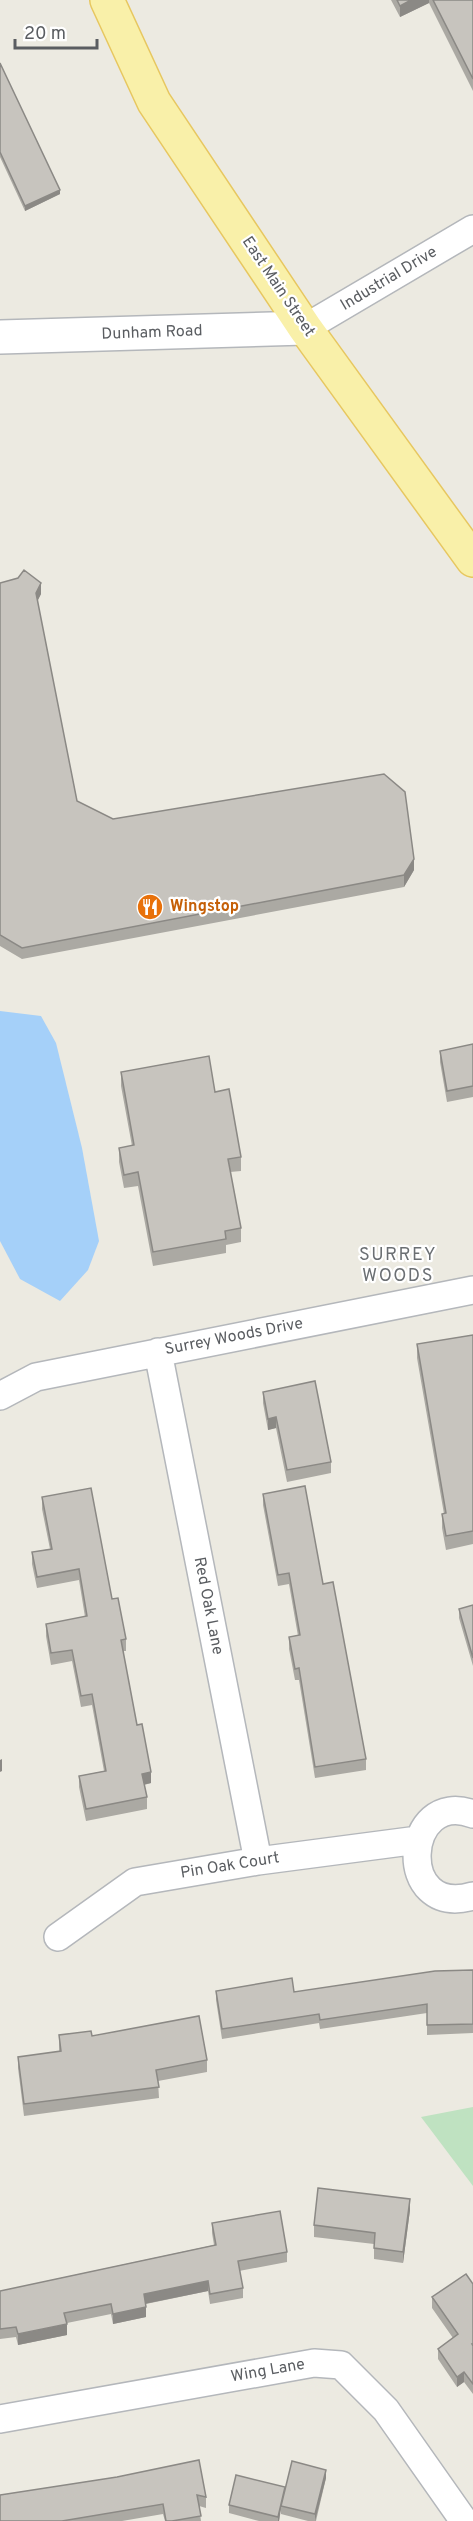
<svg xmlns="http://www.w3.org/2000/svg" width="473" height="2521" font-family="Overpass,sans-serif">
<rect width="100%" height="100%" fill="#eceae1"/>
<path fill="#bfe2c1" d="M 473,2107 L 473,2186 L 421,2117 Z"/>
<path fill="#a5d0f9" d="M 0,1011 L 41,1016 L 56,1043 L 82,1148 L 99,1241 L 88,1270 L 60,1301 L 20,1279 L 0,1241 Z"/>
<g fill="none" stroke-linecap="round" stroke-linejoin="round">
<g stroke="#b4b7bb" stroke-width="30">
<path id="minor" d="M 305,328 L 473,229
M 158,1352 L 258,1861
M 0,1396 L 36,1377 L 473,1290
M 473,1814 C 403,1788 394,1919 473,1896
M 58,1937 L 135,1882 L 258,1861 L 418,1840
M 0,2419 L 314,2363 L 341,2365 L 386,2410 L 464,2521"/>
</g>
<g stroke="#b4b7bb" stroke-width="36">
<path id="tertiary" d="M 0,337 L 305,328"/>
</g>
<g stroke="#e7c760" stroke-width="36">
<path id="primary" d="M 107,0 L 154,102 L 305,328 L 473,560"/>
</g>
<use href="#minor" stroke="#fff" stroke-width="27"/>
<use href="#tertiary" stroke="#fff" stroke-width="33"/>
<use href="#primary" stroke="#f9f0a9" stroke-width="33"/>
</g>
<path fill="#aba9a3" d="M 391,0 L 473,0 L 473,91 L 429,3 L 400,17 Z
M 0,63 L 60,194 L 25,211 L 0,157 Z
M 0,583 L 41,594 L 37,601 L 77,801 L 113,819 L 414,870 L 404,887 L 22,959 L 0,946 Z
M 473,1044 L 473,1097 L 447,1102 L 440,1062 L 440,1051 Z
M 121,1072 L 215,1092 L 241,1157 L 241,1171 L 230,1172 L 241,1228 L 241,1242 L 226,1245 L 226,1253 L 153,1266 L 138,1186 L 124,1188 L 119,1162 L 119,1148 L 132,1146 L 121,1086 Z
M 473,1335 L 473,1544 L 446,1550 L 442,1528 L 442,1514 L 444,1514 L 417,1358 L 417,1344 Z
M 263,1392 L 331,1462 L 331,1473 L 287,1482 L 276,1428 L 268,1430 L 263,1403 Z
M 263,1494 L 323,1584 L 366,1759 L 366,1770 L 315,1778 L 299,1680 L 295,1680 L 289,1649 L 289,1637 L 298,1636 L 289,1584 L 278,1586 L 263,1505 Z
M 42,1497 L 112,1599 L 126,1639 L 126,1651 L 123,1651 L 137,1725 L 151,1783 L 144,1785 L 147,1797 L 147,1809 L 86,1821 L 79,1787 L 79,1776 L 104,1771 L 92,1705 L 81,1707 L 72,1661 L 51,1665 L 46,1636 L 46,1624 L 85,1617 L 79,1580 L 37,1588 L 32,1564 L 32,1552 L 50,1549 L 42,1509 Z
M 473,1605 L 473,1666 L 459,1618 L 459,1609 Z
M 473,1970 L 473,2033 L 427,2035 L 427,2013 L 320,2029 L 319,2023 L 222,2039 L 216,2000 L 216,1991 L 294,1992 Z
M 59,2035 L 92,2036 L 207,2060 L 207,2072 L 158,2081 L 159,2098 L 24,2116 L 18,2068 L 18,2057 L 59,2052 Z
M 410,2210 L 403,2263 L 374,2259 L 374,2244 L 314,2237 L 314,2225 Z
M 212,2223 L 287,2252 L 287,2262 L 239,2271 L 243,2288 L 243,2298 L 210,2304 L 208,2291 L 146,2304 L 146,2317 L 113,2324 L 111,2314 L 67,2323 L 67,2335 L 18,2345 L 16,2337 L 0,2339 L 0,2291 L 214,2245 L 212,2233 Z
M 473,2284 L 473,2394 L 464,2382 L 457,2387 L 438,2359 L 438,2349 L 453,2338 L 432,2308 L 432,2297 Z
M 117,2477 L 206,2497 L 206,2508 L 199,2506 L 201,2521 L 165,2521 L 163,2514 L 122,2521 L 0,2521 Z
M 326,2478 L 316,2521 L 308,2521 L 281,2514 L 281,2510 L 279,2521 L 259,2521 L 229,2513 L 229,2505 L 285,2493 Z"/>
<path fill="#8b8985" d="M 411,0 L 429,0 L 429,3 L 400,17 L 400,6 Z
M 60,190 L 60,194 L 25,211 L 25,206 Z
M 41,583 L 41,594 L 36,604 L 36,593 Z
M 414,859 L 414,870 L 404,887 L 404,875 Z
M 276,1417 L 276,1428 L 268,1430 L 268,1419 Z
M 2,1759 L 2,1771 L 0,1772 L 0,1760 Z
M 151,1772 L 151,1783 L 142,1785 L 142,1774 Z
M 410,2199 L 410,2210 L 403,2263 L 403,2252 Z
M 208,2281 L 208,2291 L 144,2304 L 144,2294 Z
M 146,2307 L 146,2317 L 113,2324 L 113,2314 Z
M 67,2324 L 67,2335 L 18,2345 L 18,2334 Z
M 464,2372 L 464,2382 L 457,2387 L 457,2377 Z
M 326,2470 L 326,2478 L 315,2521 L 315,2514 Z
M 285,2487 L 285,2495 L 281,2506 L 279,2521 L 278,2521 L 278,2517 Z"/>
<path fill="#c7c4be" stroke="#8b8985" stroke-width="1.5" d="M 397,0 L 411,0 L 400,6 Z
M 433,0 L 473,0 L 473,79 Z
M 0,63 L 60,190 L 25,206 L 0,152 Z
M 24,570 L 41,583 L 36,593 L 77,801 L 113,819 L 384,774 L 405,792 L 414,859 L 404,875 L 22,948 L 0,935 L 0,583 L 18,578 Z
M 473,1044 L 473,1086 L 447,1091 L 440,1051 Z
M 209,1056 L 215,1092 L 229,1089 L 241,1157 L 228,1159 L 241,1228 L 225,1231 L 226,1239 L 153,1252 L 138,1172 L 124,1175 L 119,1148 L 134,1145 L 121,1072 Z
M 473,1335 L 473,1531 L 446,1536 L 442,1514 L 446,1513 L 417,1344 Z
M 315,1381 L 331,1462 L 287,1470 L 276,1417 L 268,1419 L 263,1392 Z
M 305,1486 L 323,1584 L 333,1582 L 366,1759 L 315,1767 L 299,1668 L 295,1669 L 289,1637 L 300,1635 L 289,1573 L 278,1575 L 263,1494 Z
M 91,1488 L 112,1599 L 118,1598 L 126,1639 L 121,1640 L 137,1725 L 142,1724 L 151,1772 L 142,1774 L 147,1797 L 86,1809 L 79,1776 L 106,1771 L 92,1694 L 81,1696 L 72,1650 L 51,1653 L 46,1624 L 87,1616 L 79,1569 L 37,1577 L 32,1552 L 52,1549 L 42,1497 Z
M 473,1605 L 473,1658 L 459,1609 Z
M 473,1970 L 473,2024 L 427,2025 L 427,2004 L 320,2020 L 319,2014 L 222,2029 L 216,1991 L 292,1978 L 294,1992 L 435,1971 Z
M 199,2016 L 207,2060 L 156,2070 L 159,2087 L 24,2104 L 18,2057 L 61,2051 L 59,2035 L 91,2031 L 92,2036 Z
M 318,2188 L 410,2199 L 403,2252 L 374,2248 L 375,2233 L 314,2225 Z
M 280,2211 L 287,2252 L 238,2261 L 243,2288 L 210,2294 L 208,2281 L 144,2294 L 146,2307 L 113,2314 L 111,2304 L 64,2313 L 67,2324 L 18,2334 L 16,2327 L 0,2329 L 0,2291 L 216,2245 L 212,2223 Z
M 466,2274 L 473,2284 L 473,2344 L 472,2344 L 473,2346 L 473,2384 L 464,2372 L 457,2377 L 438,2349 L 458,2334 L 432,2297 Z
M 199,2460 L 206,2497 L 197,2495 L 201,2516 L 172,2521 L 166,2521 L 163,2504 L 62,2521 L 0,2521 L 0,2495 L 117,2477 Z
M 292,2461 L 326,2470 L 315,2514 L 281,2506 Z
M 236,2475 L 285,2487 L 278,2517 L 229,2505 Z"/>
<defs>
<g id="restaurant-disc" transform="scale(1.35)"><circle r="9.5" fill="#e8710a" stroke="#fff"/><path d="M-5-6h1v4h1v-4h1v4h1v-4h1v5L-1.5 .5V6h-2V.5L-5-1ZM5-6V6H3V1.5H1.5Q1.5-4 5-6Z" fill="#fff"/></g>
</defs>
<g fill-rule="evenodd">
<use href="#restaurant-disc" x="150" y="907"/>
</g>
<g text-anchor="middle" dominant-baseline="central" stroke-width="4.5" stroke-linejoin="round" paint-order="stroke">
<g font-size="16" fill="#5a5d61" stroke="#fff">
<text transform="translate(389 279) rotate(-31)">Industrial Drive</text>
<text transform="translate(278 287) rotate(56)">East Main Street</text>
<text transform="translate(152 333) rotate(-2)">Dunham Road</text>
<text transform="translate(234 1337) rotate(-11)">Surrey Woods Drive</text>
<text transform="translate(208 1606) rotate(79)">Red Oak Lane</text>
<text transform="translate(230 1866) rotate(-9)">Pin Oak Court</text>
<text transform="translate(268 2371) rotate(-10)">Wing Lane</text>
</g>
<g font-size="16" font-weight="bold" fill="#c56008" stroke="#fff" text-anchor="start">
<text x="170" y="907">Wingstop</text>
</g>
<g font-size="18" letter-spacing="1.5" fill="#6b6f73" stroke="#fff">
<text x="398" y="1255">SURREY<tspan x="398" dy="21">WOODS</tspan></text>
</g>
</g>
<path d="M15 39v9h82v-9" fill="none" stroke="#5a5d61" stroke-width="3"/>
<text x="24" y="39" font-size="18" fill="#5a5d61" stroke="#ffffff" stroke-width="4.5" paint-order="stroke">20 m</text>
</svg>
